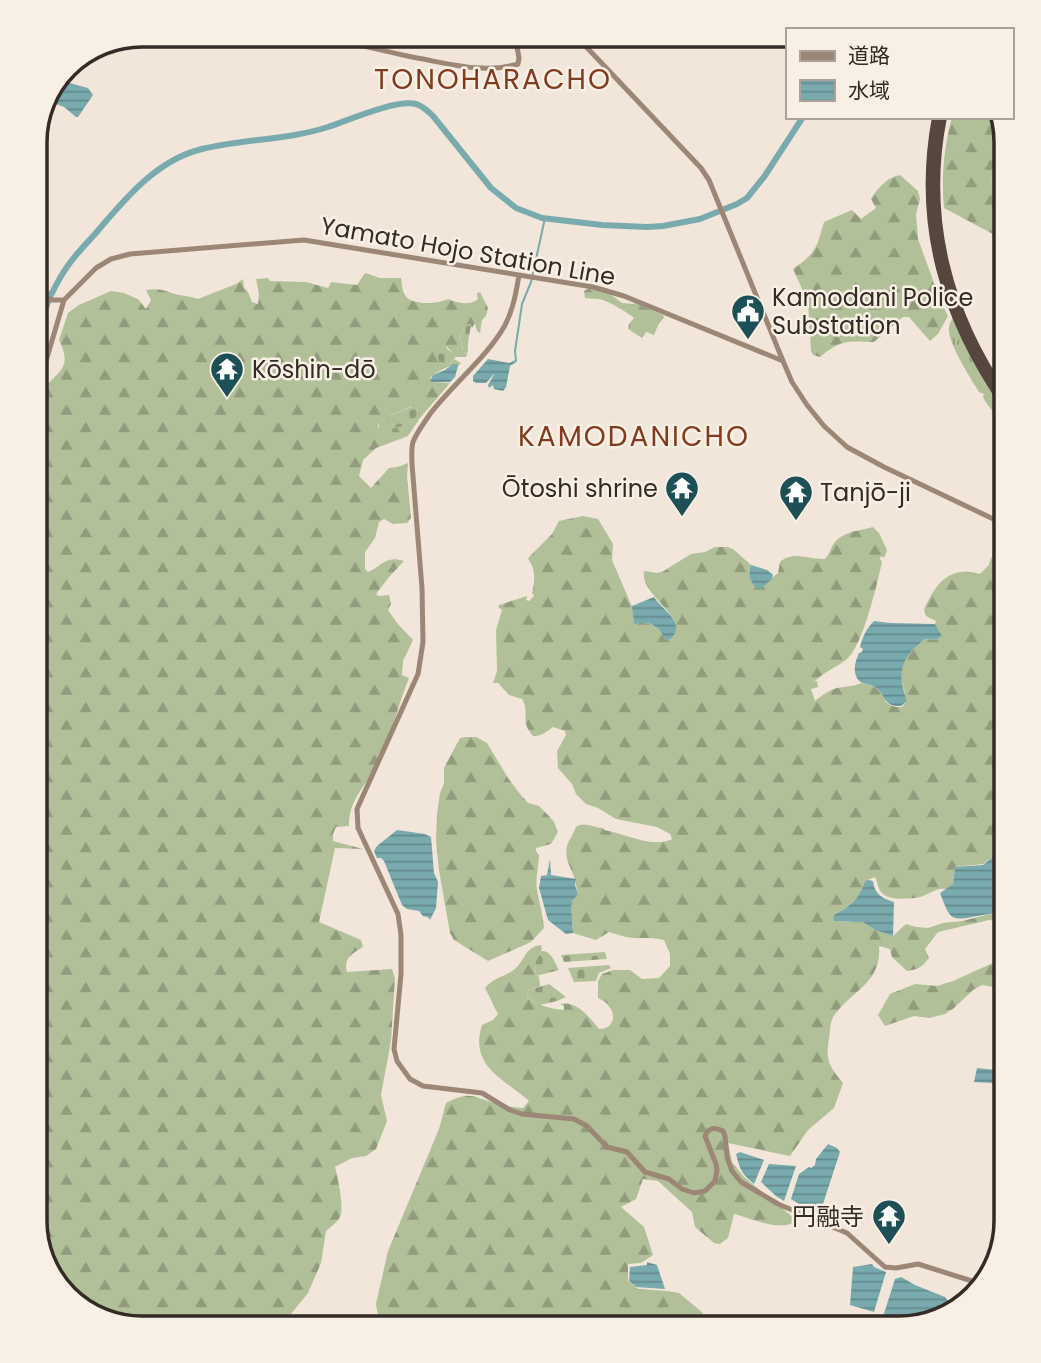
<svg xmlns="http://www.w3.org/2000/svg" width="1041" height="1363" font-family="Poppins,'Noto Sans JP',sans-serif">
<defs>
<pattern id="grass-tufts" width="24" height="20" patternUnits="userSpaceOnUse" patternTransform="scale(1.75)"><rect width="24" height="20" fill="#b1c099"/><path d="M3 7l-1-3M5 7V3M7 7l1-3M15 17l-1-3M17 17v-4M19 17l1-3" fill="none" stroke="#919c7d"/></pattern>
<pattern id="forest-firs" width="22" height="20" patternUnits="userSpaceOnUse" patternTransform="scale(1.75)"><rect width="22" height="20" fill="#b1c099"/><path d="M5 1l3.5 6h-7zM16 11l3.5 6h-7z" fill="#919c7d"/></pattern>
<pattern id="cemetery-stones" width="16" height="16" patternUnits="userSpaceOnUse" patternTransform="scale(1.75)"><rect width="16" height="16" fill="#b1c099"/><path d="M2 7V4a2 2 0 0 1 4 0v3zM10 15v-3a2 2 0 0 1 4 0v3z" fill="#919c7d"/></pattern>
<pattern id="water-rules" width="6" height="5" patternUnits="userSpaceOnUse" patternTransform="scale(1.75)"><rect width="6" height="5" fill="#78aaae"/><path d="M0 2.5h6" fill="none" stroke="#638b8d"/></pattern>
</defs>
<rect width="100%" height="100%" fill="#f1e6d9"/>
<path fill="url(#grass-tufts)" d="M 1006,144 L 1006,194 L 1002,196 L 990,180 Z
M 953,318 L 989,386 L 1006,412 L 1006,429 L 985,401 L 983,397 L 984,394 L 979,392 C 971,379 947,342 949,328 C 949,324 951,321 953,318 Z"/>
<path fill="url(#forest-firs)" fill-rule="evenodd" d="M 952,117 L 999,117 L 1006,143 L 990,180 L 1002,196 L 1006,195 L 1006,241 L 944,208 C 941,176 944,148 952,117 Z
M 900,175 L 918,191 L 920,199 L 916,214 L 918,239 L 941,302 L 948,316 L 938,334 L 930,341 L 909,317 L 903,317 L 874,342 C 848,341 841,339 820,357 L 813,355 L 811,351 L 808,302 L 793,269 C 817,252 816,249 824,222 L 852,210 L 861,219 L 876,208 L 871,199 C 877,189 887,177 900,175 Z
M 365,273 L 380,278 L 401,278 C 402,283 402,291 405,295 C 411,306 438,304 448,299 C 457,303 470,306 478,299 L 477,293 L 480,292 L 488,308 L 486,316 L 482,320 L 480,333 L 477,331 L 475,323 L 472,328 L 470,324 L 464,325 L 463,331 L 458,339 L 461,340 L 462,348 L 465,354 L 468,351 L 466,357 L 456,357 L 456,356 L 446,346 L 437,353 L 439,363 L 447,365 L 454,359 L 461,363 L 458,366 L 457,364 C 450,365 434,373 430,378 L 433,382 L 450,383 L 420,418 L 408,436 L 376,448 L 363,460 L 359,476 L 371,488 L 389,468 L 398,467 L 408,463 L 407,476 L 411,518 L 407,523 L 393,524 L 384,519 L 379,522 L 375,538 L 365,552 L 365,569 L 368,572 C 382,567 384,555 404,561 L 389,577 L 376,594 L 379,596 L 389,595 L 391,604 L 388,610 L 397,623 L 413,640 L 403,661 L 402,675 L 409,678 C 399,703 393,727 384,752 C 375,778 348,795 349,826 L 336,827 L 333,834 L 333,841 L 363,849 L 335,848 L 319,922 L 361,940 L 363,947 C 352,954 343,958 347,972 L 392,969 L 395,978 L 391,1041 L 381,1095 L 387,1121 L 376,1149 L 366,1156 L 352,1158 L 335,1167 C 338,1179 343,1202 341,1214 C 339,1221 332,1226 326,1231 L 321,1263 L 308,1293 L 282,1325 L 282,1328 L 135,1328 L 88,1313 L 53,1280 L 35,1221 L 35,1077 L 41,1074 L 48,1054 L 35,1039 L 35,402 C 38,397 41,392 44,388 C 61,369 72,367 59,340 L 68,313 L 79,305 L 111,291 L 124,293 L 138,299 L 146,309 L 151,300 L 146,290 C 160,288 162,290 175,294 C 183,296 190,296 198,299 L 236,284 L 243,279 L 244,288 L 248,292 L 252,302 L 258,304 L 259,294 L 256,279 L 268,278 L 270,281 L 306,282 L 328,288 L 331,282 L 357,285 ZM 412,406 L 417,406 L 418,414 L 412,422 L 407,423 L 405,426 L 392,428 L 391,434 L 388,434 L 383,428 L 378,428 L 379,421 Z
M 589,288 L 610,294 L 622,303 L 633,304 L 635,303 L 663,315 L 664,317 L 658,325 L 654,335 L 646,332 L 642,338 L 628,329 L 629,324 L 634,318 C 630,314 608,301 603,300 C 597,298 591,299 585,298 L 584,291 Z
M 583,516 L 598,519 L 613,544 L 612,560 L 633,609 L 634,623 C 648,622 658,624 665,639 L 669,640 C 695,619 639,597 644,571 L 657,573 L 662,572 L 691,554 L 705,552 L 715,547 L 727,547 L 733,549 L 751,565 C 747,575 752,583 759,589 L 778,573 L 780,562 C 794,550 808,560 825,559 C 830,554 830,549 834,543 C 844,531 859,531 873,527 L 879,533 L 887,550 L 884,558 L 881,556 L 880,559 L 882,562 C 877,584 863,646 846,660 C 835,668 824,672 814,682 L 817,681 L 818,687 L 811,689 L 815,701 C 821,696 829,690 837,688 C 846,686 853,687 861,683 C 867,684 874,685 878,690 C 887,699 883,707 902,707 L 906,702 C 906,693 901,683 901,672 C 901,658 915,647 925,639 L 936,640 L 942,636 L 935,624 L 936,621 L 926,616 L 924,610 C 935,584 949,565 980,574 L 989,565 L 991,557 L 997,566 L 1003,564 L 1006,566 L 1006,852 L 996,854 L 983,864 L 955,867 L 953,884 L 947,889 C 936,887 930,894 920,897 C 910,899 888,901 881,892 C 878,888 877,881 875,877 L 865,881 C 858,900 852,905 834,915 L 833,919 L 834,921 L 863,922 L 875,930 L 893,936 L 906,924 L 916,927 L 928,928 L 943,923 L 962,921 L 1006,910 L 1006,922 L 989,920 L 938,932 L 925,949 L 929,958 C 921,968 919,969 907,971 L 892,957 L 890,949 L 879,946 C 882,984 851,990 833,1017 C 830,1023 830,1032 829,1039 C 825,1061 830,1067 843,1083 L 834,1108 L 808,1130 L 790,1156 L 728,1143 L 732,1162 L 744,1177 L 794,1218 L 794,1222 C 780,1232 750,1218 734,1214 L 728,1238 L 720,1244 L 714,1243 L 695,1227 L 692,1212 L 658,1181 L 643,1179 L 636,1199 L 621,1207 L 644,1227 L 653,1255 L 641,1263 L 628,1264 L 628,1281 L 638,1289 L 667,1291 L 679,1293 L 703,1313 L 699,1328 L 380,1328 L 376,1304 L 388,1251 L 439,1129 L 446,1103 C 469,1091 472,1096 494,1103 C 503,1106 513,1107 523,1108 L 529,1101 C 503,1078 469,1066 482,1025 L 493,1020 L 498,1014 L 485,988 C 496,975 508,977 517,967 C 526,957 526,947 541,945 L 542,949 L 535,963 L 536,975 L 539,977 L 540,986 L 528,990 L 527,997 C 537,1005 551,1009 564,1010 L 564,1006 L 560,1004 C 577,1000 589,1017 599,1029 C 613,1029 617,1016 609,1006 C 606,1002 602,1000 598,998 L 598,981 L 602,974 L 613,970 L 630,970 L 642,979 L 659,978 L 670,966 L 670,954 L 664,940 C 655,938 649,938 640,938 C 630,939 619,935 609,932 L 596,940 L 573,933 L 571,902 L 578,893 C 576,888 576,881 574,877 C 570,866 563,856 568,843 C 570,838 574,833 576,827 C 585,821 593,828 603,828 L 604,830 C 625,833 652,849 672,839 L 670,834 L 657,827 L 616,819 L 598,808 L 586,804 L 576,794 L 572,784 L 558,768 L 557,751 L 566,735 L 565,731 L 553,727 C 547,731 541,737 533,736 C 532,735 527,728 527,727 C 523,717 529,711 522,699 L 509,695 L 498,683 L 493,683 L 497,671 L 496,630 L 502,610 L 498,607 L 499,605 L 527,596 L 526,600 L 529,601 L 534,596 L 532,593 C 535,581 536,569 528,559 L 529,557 L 552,534 L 559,521 Z
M 466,737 L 476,737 L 487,743 L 508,778 L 520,794 L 528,803 L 539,806 L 548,815 L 554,822 L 558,832 L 551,844 L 536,848 L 536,851 L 539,855 C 539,867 535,877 537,889 C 539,903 543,914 544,928 L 531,942 L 488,961 L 454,940 L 450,933 L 439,870 L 436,841 L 437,815 L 440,793 L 444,783 L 444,768 L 460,738 Z
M 993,963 L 1006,963 L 1005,989 L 982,985 L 973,990 L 954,1008 L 945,1014 L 929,1018 L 914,1016 L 885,1026 L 878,1015 L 890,994 L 915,984 L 937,986 L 953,981 Z"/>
<path fill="url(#cemetery-stones)" d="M 464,324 L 471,324 C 470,334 467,342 468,351 L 465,354 L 463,352 L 461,340 L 458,339 L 463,331 Z
M 443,346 L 446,346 L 447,349 L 457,356 L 447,365 L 439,363 L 437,353 L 440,347 Z
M 413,406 L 417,406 L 418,414 L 412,422 L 407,423 L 405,426 L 393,428 L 391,434 L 388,434 L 383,428 L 379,429 L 379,421 Z
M 541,951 C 551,950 555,963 559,970 L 536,976 L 535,963 Z
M 605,952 L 607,959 L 564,962 L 561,955 Z
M 609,965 L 611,968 L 599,973 L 596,981 L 574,982 L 568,968 Z
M 549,984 L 566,997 L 557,1001 L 540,1005 L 527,997 L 528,990 Z"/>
<path fill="url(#water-rules)" d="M 62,81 L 88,88 L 93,95 L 78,117 L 76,117 L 64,107 L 51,102 Z
M 488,359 L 509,363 L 514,361 L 515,363 L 510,366 L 506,387 L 503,391 L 494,389 L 493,385 L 489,388 L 488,385 L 495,373 L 486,383 L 476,383 L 473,381 L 473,376 Z
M 453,364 L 457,364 L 458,366 L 455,377 L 450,382 L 433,382 L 430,381 L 433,375 L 445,370 Z
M 751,565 L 767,570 L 773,575 L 772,579 L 759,590 C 751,584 747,575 751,565 Z
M 654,597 C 662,610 689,624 669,640 L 665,639 C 658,624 648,621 634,624 L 632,606 Z
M 874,621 L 890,623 L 935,624 L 942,636 L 936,640 L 925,639 C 903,656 896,670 906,698 L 906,702 L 901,706 C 883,707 886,695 875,687 C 869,683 859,685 856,676 C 853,668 856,660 859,653 L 862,652 L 863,649 L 860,647 C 863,636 866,629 874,621 Z
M 397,830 L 425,834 L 431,837 L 434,873 L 438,882 L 436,908 L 430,920 L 428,917 L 423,916 L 419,911 L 407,909 L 402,905 L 384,861 L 381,858 L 377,858 L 374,851 L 377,846 Z
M 996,854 L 1006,854 L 1006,858 L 1002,861 C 1002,877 1006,893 1006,910 C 997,913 987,914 977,916 C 950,922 950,919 940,893 L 953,884 L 955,867 L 983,865 Z
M 550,859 L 551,875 L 576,879 L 575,885 L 578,894 L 571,902 L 573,933 L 566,934 L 548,920 L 539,888 L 541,876 L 547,875 Z
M 868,880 L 873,881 C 875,895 882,898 894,902 L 893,936 L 875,930 L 863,922 L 834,921 L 833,919 L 834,915 C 852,905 858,900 865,881 Z
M 977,1068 L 1006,1071 L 1006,1090 L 1002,1089 L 993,1083 L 974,1082 Z
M 828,1144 L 837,1148 L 840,1152 L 820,1213 L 807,1209 L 791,1199 L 799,1174 L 809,1167 L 811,1168 L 815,1165 L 816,1159 Z
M 740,1152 L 764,1160 L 754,1184 C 741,1173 740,1169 736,1154 Z
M 769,1164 L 796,1166 L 784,1201 L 776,1196 L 761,1182 Z
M 647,1262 L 657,1265 L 665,1289 L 636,1287 L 629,1281 L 630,1267 L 647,1265 Z
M 872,1264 L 874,1267 L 886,1272 L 874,1312 L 850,1305 L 853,1267 Z
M 901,1277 L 915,1285 L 945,1297 L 948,1301 L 941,1316 L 900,1328 L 885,1326 L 882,1320 L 895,1279 Z"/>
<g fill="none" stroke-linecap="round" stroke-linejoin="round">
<path stroke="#78aaae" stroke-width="2" d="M 513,362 L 516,361 L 515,351 L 522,304 L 531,282 L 545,218"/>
<path stroke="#78aaae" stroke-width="6" d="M 35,289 L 51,295
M 35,328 C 43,318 46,306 51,295 C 56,285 61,275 67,267 C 75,255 86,244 95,234 C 124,200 156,160 202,149 C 243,139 288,140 328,127 C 349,120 396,99 416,104 C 423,106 428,111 433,116 L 491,188 L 516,208 L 542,218 L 602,225 L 647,227 L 663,226 L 700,219 L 737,204 L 747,198 L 764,177 L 803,117"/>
<path stroke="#9c8676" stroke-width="5" d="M 317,35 C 351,43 384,51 417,58 C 451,64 484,74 518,64 L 519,58 L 517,47 L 525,35
M 575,35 L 701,168 L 709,180 L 783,361 L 792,382 L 807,405 L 824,426 L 847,447 L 884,467 L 1006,525
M 519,275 C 516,293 513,311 504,327 C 486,358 452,385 430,414 C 424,423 417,432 413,442 C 411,449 412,457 412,464 L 422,588 L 423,642 L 418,674 L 357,809 L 358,828 L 398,914 L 401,935 L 401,974 L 394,1049 L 397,1061 L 410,1079 L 423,1086 L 482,1093 L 510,1110 L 522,1114 L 574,1119 L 587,1126 L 607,1147 L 627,1152 L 645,1172 L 669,1179 L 682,1189 L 694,1193 L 705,1191 L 715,1181 L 717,1170 L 716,1164 L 705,1136 C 709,1127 715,1127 723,1131 L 725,1136 L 727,1157 L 732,1171 L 741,1182 L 758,1192 L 778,1204 L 847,1233 L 885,1267 L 896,1268 L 918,1264 L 972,1281
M 35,293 L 52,300 L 64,300 L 96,268 L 111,259 L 130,254 L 304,240 L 593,287 L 624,296 L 783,361
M 35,383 L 46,361 L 64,300"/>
<path stroke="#56463d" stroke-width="8" d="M 936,117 C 916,225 944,318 1006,407
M 943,117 C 923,218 948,313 1006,397
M 982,1284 L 996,1258
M 968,1299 L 1003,1233"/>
</g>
<defs>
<g id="civic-pin" transform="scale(1.75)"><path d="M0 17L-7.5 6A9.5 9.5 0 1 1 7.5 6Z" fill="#1c5056" stroke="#f9f0e5"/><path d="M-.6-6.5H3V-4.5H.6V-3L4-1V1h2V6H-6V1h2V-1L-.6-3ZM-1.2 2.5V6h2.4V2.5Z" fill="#fff"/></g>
<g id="temple-pin" transform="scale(1.75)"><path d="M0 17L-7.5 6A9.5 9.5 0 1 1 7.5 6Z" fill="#1c5056" stroke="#f9f0e5"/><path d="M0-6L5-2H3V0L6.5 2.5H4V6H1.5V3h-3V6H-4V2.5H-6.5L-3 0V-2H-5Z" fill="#fff"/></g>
</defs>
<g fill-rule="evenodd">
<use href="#civic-pin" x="748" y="311"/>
<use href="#temple-pin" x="227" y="369"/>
<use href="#temple-pin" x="682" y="488"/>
<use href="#temple-pin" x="796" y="492"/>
<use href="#temple-pin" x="889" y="1216"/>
</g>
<g text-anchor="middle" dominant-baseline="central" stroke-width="5" stroke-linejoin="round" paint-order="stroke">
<g font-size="24" fill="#352b26" stroke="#f9f0e5">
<text transform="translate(468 251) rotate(10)">Yamato Hojo Station Line</text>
</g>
<g font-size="24" fill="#352b26" stroke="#f9f0e5" text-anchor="start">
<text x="772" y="297">Kamodani Police<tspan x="772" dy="28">Substation</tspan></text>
<text x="252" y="369">Kōshin-dō</text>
<text x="658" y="488" text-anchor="end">Ōtoshi shrine</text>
<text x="820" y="492">Tanjō-ji</text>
<text x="864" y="1216" text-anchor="end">円融寺</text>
</g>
<g font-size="28" letter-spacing="2" fill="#833b1f" stroke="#f9f0e5">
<text x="493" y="79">TONOHARACHO</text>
<text x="634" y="436">KAMODANICHO</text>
</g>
</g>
<path d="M0 0H1041V1363H0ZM142 47H899A95 95 0 0 1 994 142V1221A95 95 0 0 1 899 1316H142A95 95 0 0 1 47 1221V142A95 95 0 0 1 142 47Z" fill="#f9f0e5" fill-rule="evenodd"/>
<path fill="none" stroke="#352b26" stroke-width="3.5" d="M142 47H899A95 95 0 0 1 994 142V1221A95 95 0 0 1 899 1316H142A95 95 0 0 1 47 1221V142A95 95 0 0 1 142 47Z"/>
<rect x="786" y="28" width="228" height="91" fill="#f9f0e5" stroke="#aba199" stroke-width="2"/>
<rect x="800" y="51" width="35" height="10" fill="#9c8676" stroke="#aba199" stroke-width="2"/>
<text x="848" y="63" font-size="21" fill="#352b26">道路</text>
<rect x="800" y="80" width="35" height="21" fill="url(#water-rules)" stroke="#aba199" stroke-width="2"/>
<text x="848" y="98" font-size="21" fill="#352b26">水域</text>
</svg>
